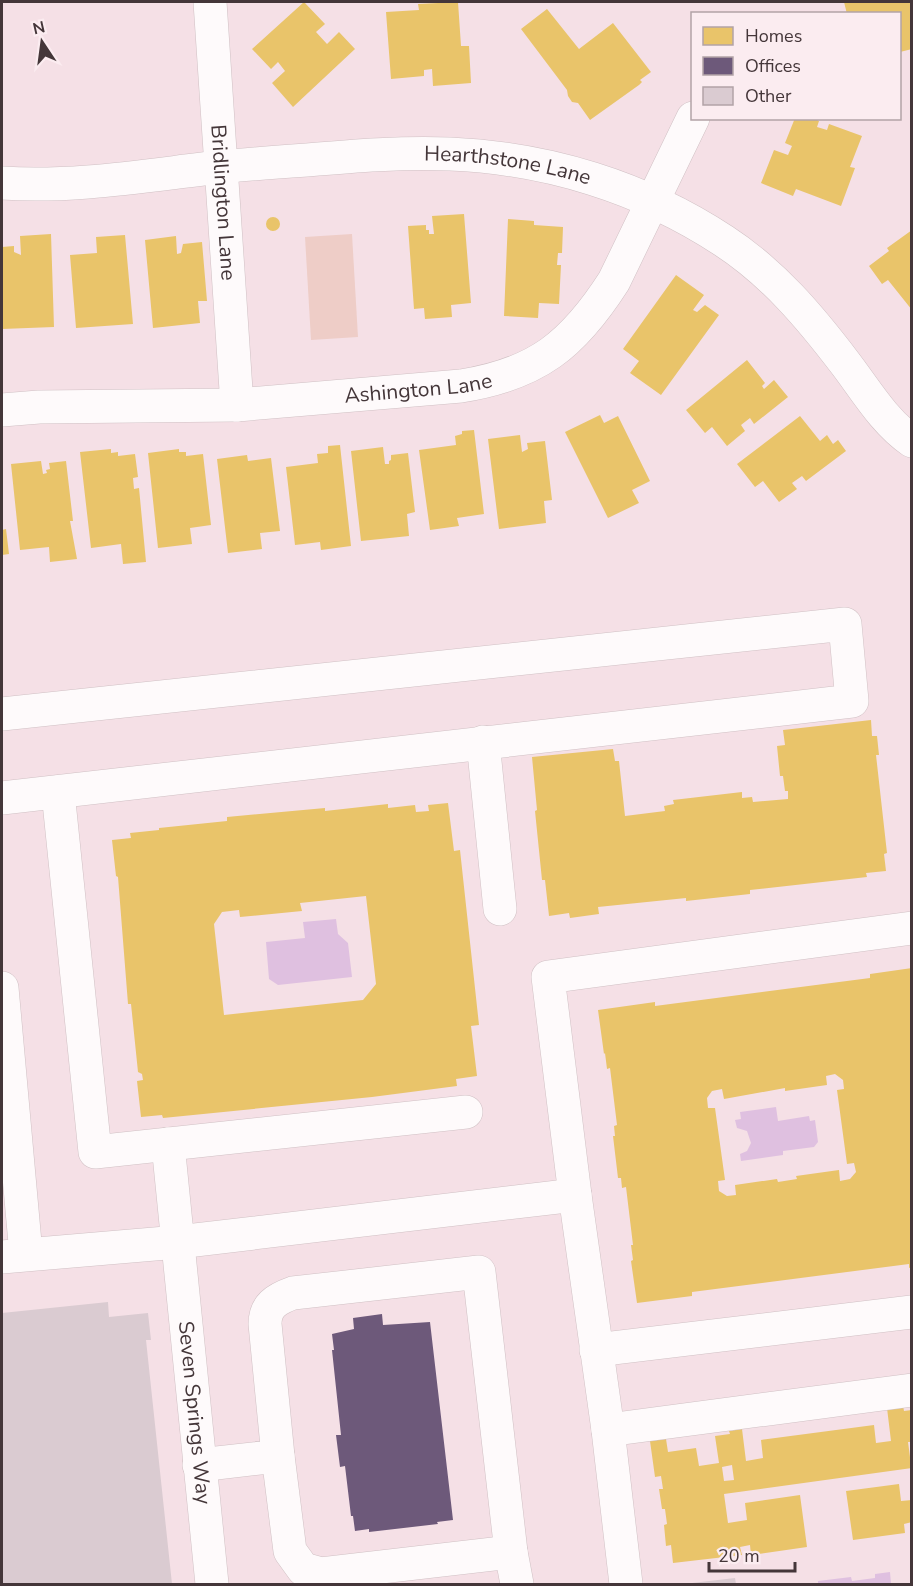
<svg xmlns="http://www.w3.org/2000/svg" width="913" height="1586" font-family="'Nunito Sans',sans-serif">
<rect width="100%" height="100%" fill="#f5e0e6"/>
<path fill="#eecdc7" d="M 352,234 L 358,337 L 311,340 L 305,237 Z"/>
<path fill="#dfc0e0" d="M 336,919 L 338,934 L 348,943 L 352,977 L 278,985 L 269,979 L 266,942 L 305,938 L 303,922 Z
M 776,1107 L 778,1121 L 809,1116 L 810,1121 L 815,1120 L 818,1142 L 814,1147 L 783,1151 L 783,1155 L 741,1161 L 740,1154 L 747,1151 L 751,1143 L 747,1131 L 737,1128 L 735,1120 L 741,1119 L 740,1112 Z
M 890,1572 L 891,1584 L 818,1584 L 818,1581 L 851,1577 L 852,1581 L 875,1578 L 875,1574 Z"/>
<path fill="#e9c46a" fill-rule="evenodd" d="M 304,2 L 325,24 L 316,32 L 327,44 L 339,32 L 355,49 L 293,107 L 272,83 L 285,71 L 278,62 L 271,69 L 252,49 Z
M 458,2 L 461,46 L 469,46 L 471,83 L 433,86 L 432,69 L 424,70 L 424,76 L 391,79 L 386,12 L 419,10 L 418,4 Z
M 844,2 L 912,2 L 912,49 L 900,52 L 900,14 L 847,14 Z
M 547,9 L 579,49 L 613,23 L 651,72 L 640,80 L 642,82 L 639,85 L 590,120 L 578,103 L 572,102 L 568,96 L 567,90 L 521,29 Z
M 795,118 L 813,118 L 819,121 L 817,127 L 827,130 L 829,124 L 862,136 L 850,167 L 855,168 L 841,206 L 796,189 L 793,196 L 761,183 L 774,150 L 788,155 L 792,146 L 785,143 Z
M 464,214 L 471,303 L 451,305 L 452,317 L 425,319 L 424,308 L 414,309 L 408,226 L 426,225 L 426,230 L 429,230 L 429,234 L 434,234 L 432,216 Z
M266 224a7 7 0 1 1 14 0a7 7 0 1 1-14 0Z
M 508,219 L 534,221 L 534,225 L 563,227 L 562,253 L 558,253 L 557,265 L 561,265 L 559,304 L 539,303 L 538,318 L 504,316 Z
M 912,230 L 912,310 L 888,280 L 882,284 L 869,266 L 889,251 L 887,248 Z
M 51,234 L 54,327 L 2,329 L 2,247 L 14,246 L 14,252 L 21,255 L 20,236 Z
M 125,235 L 133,324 L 76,328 L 70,255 L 97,253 L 96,237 Z
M 176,236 L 177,254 L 181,253 L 183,244 L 202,242 L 207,301 L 198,301 L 200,323 L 153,328 L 145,240 Z
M 676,275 L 704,295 L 693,310 L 697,312 L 705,305 L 719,315 L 661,395 L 630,373 L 639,361 L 623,349 Z
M 747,360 L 765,383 L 762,386 L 764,389 L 774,380 L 788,397 L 754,424 L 750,418 L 741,425 L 745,431 L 727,446 L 712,427 L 705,433 L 686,410 Z
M 600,415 L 604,423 L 618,416 L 650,481 L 632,490 L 639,503 L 608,518 L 565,432 Z
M 800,416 L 820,441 L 827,435 L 833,444 L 838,440 L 846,451 L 806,481 L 802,476 L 792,483 L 797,489 L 779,502 L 763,481 L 755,487 L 737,464 Z
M 474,430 L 484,514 L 457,518 L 459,526 L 430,530 L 419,450 L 456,445 L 455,436 L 462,434 L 462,431 Z
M 520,435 L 522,452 L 528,449 L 527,443 L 545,441 L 552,500 L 544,501 L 546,523 L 499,529 L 488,439 Z
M 340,445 L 351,546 L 321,550 L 320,542 L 295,545 L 286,467 L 318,463 L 317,454 L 328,453 L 328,446 Z
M 383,447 L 385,464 L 389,464 L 389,461 L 391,460 L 391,455 L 408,453 L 415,512 L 407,514 L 409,536 L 361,541 L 351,451 Z
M 111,449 L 111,453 L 118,452 L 118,456 L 135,454 L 138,477 L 133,478 L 134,489 L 139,488 L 146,562 L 123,564 L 121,544 L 91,548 L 80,452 Z
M 179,449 L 179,452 L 186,452 L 186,456 L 203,454 L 211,525 L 190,528 L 192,544 L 158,548 L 148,453 Z
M 247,455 L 248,461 L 271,458 L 280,531 L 260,533 L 262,549 L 228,553 L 217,459 Z
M 41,461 L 43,474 L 47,473 L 46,470 L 50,469 L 49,463 L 66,461 L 73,521 L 70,521 L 77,559 L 50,562 L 49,547 L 20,550 L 11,464 Z
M 6,529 L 9,554 L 2,555 L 2,530 Z
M 871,720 L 872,736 L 877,736 L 879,755 L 876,755 L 887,853 L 884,854 L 886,871 L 866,873 L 867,877 L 750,890 L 750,894 L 686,901 L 686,898 L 598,907 L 599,914 L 570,918 L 569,913 L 549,916 L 545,880 L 542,880 L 535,811 L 537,810 L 532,757 L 613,749 L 615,761 L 619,761 L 625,816 L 665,811 L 664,806 L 674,804 L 673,800 L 742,792 L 742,798 L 752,797 L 753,802 L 788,799 L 788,791 L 785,791 L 783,776 L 780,776 L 777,746 L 785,745 L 783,730 Z
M 448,803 L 454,851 L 460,850 L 479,1025 L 471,1026 L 477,1076 L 456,1079 L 457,1086 L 372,1097 L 163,1118 L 162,1115 L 141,1117 L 137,1081 L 143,1080 L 142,1074 L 138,1072 L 131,1004 L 128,1004 L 118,877 L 116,876 L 112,840 L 131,838 L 130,833 L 159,830 L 159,828 L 227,821 L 227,817 L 325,808 L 325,811 L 388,804 L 388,808 L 415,805 L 416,812 L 429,811 L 428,805 ZM 366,896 L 376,984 L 363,1000 L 224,1015 L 214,924 L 222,912 L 239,910 L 240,917 L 302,911 L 300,903 Z
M 912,968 L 912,1267 L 909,1268 L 909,1264 L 692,1292 L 692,1296 L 637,1303 L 631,1261 L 633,1260 L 631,1245 L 633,1245 L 626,1187 L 622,1188 L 621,1178 L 618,1178 L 613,1136 L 615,1136 L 614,1126 L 617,1125 L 610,1068 L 607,1069 L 605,1053 L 604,1054 L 598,1010 L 655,1002 L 655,1006 L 870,978 L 870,974 ZM 835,1074 L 843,1080 L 844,1089 L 837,1090 L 847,1164 L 854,1163 L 856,1172 L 850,1179 L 840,1181 L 839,1170 L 796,1176 L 797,1179 L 778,1182 L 777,1179 L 735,1185 L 736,1195 L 727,1196 L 719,1191 L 718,1181 L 725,1180 L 715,1108 L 708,1108 L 707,1098 L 712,1091 L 722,1089 L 724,1099 L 785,1088 L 785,1091 L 827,1085 L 826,1076 Z
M 903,1406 L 904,1411 L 912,1410 L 912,1442 L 908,1442 L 910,1457 L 912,1456 L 912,1468 L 724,1494 L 728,1523 L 747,1520 L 745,1503 L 800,1495 L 807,1547 L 751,1555 L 750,1545 L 740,1547 L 742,1555 L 673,1563 L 671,1545 L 666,1546 L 664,1525 L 667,1524 L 665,1509 L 662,1509 L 659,1489 L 663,1489 L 661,1476 L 655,1477 L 650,1441 L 666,1439 L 668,1452 L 696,1448 L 699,1466 L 719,1463 L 715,1436 L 730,1434 L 729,1431 L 742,1429 L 746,1461 L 763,1458 L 761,1440 L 874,1425 L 876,1443 L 891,1441 L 887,1408 ZM 732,1465 L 734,1480 L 724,1481 L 722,1467 Z
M 899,1484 L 901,1501 L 912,1500 L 912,1522 L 904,1524 L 905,1533 L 853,1540 L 846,1491 Z"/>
<path fill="#6d597a" d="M 382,1314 L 383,1325 L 430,1322 L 453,1520 L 437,1522 L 438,1524 L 369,1532 L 369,1529 L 355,1531 L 353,1516 L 351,1516 L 345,1466 L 340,1467 L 336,1435 L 341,1435 L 332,1350 L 334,1350 L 332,1334 L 354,1329 L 353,1318 Z"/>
<path fill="#dacbd1" d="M 108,1302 L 109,1317 L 148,1313 L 151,1340 L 146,1340 L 172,1584 L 2,1584 L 2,1313 Z
M 735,1578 L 736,1584 L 693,1584 L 692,1583 Z"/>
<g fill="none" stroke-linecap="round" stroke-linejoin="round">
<g stroke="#d0c0c4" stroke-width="34">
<g id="minor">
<path id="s1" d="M 210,2 L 237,405"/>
<path id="s2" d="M 2,183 C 74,188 148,175 220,167 C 249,164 278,162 307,160 C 354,156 402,152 450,154 C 547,158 642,187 724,241 C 773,273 810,317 845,363 C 865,389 884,422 912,441"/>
<path id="s3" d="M 2,410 L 39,407 L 237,405 L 461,386 C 537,374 573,345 614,281 L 693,118"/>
<path d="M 2,714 L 845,624 L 852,701 L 2,798"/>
<path d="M 483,742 L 500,909"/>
<path d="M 58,792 L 95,1152 L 466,1112"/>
<path d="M 2,988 L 26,1254"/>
<path id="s4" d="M 168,1144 L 212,1584"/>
<path d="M 2,1257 L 178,1242 L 575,1195"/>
<path d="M 596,1350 L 912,1312"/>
<path d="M 608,1430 L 575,1195 L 548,977 L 912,928"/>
<path d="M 278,1456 L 290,1551 L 303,1569 L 321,1574 L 511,1552"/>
<path d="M 199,1465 L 278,1456 L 265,1324 C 265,1306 276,1299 293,1293 L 479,1272 L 511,1552 L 517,1584"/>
<path d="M 626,1584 L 608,1430 L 912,1390"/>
</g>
</g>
<use href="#minor" stroke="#fefafb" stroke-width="33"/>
</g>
<g text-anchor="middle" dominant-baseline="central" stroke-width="6" stroke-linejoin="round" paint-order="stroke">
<g font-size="21" fill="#443639" stroke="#fbecf0">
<text stroke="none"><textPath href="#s2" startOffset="508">Hearthstone Lane</textPath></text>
<text stroke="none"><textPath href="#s1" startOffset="201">Bridlington Lane</textPath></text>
<text stroke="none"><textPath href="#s3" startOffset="417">Ashington Lane</textPath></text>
<text stroke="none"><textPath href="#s4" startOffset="270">Seven Springs Way</textPath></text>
</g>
</g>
<rect width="913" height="1586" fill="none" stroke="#443639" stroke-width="6"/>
<rect x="691" y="12" width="210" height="108" fill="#fbecf0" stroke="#b2a3a7" stroke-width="1.5"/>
<rect x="703" y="27" width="30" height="18" fill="#e9c46a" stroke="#b2a3a7" stroke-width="1.5"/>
<text x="745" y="42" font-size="18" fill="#443639">Homes</text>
<rect x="703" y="57" width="30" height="18" fill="#6d597a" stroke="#b2a3a7" stroke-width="1.5"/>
<text x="745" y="72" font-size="18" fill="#443639">Offices</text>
<rect x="703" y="87" width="30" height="18" fill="#dacbd1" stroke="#b2a3a7" stroke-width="1.5"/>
<text x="745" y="102" font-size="18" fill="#443639">Other</text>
<g transform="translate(42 42) rotate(347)" stroke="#fbecf0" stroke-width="4.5" paint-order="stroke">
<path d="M0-4.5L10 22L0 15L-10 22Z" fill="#443639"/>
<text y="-9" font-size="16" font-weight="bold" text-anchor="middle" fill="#443639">N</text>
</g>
<path d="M709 1562v9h86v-9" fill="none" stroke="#443639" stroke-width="3"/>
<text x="718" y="1562" font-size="18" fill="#443639" stroke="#fbecf0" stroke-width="4.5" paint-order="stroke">20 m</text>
</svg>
